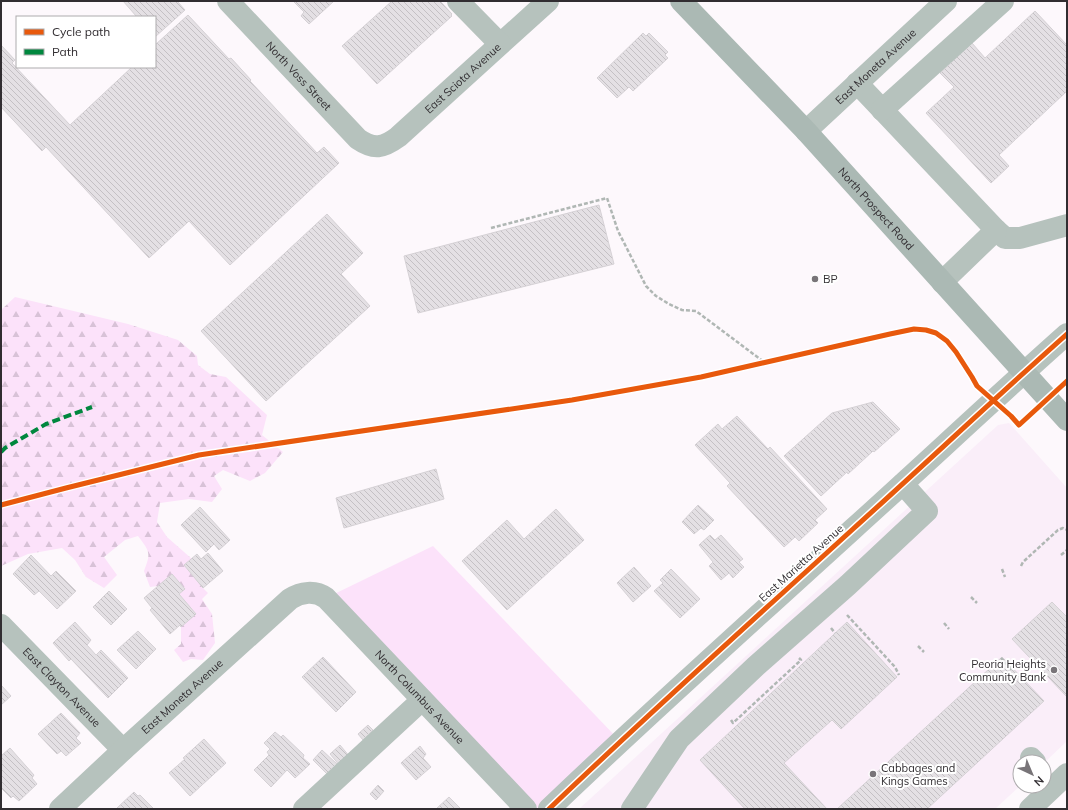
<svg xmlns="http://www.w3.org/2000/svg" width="1068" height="810" font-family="Mulish,sans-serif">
<defs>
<pattern id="forest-firs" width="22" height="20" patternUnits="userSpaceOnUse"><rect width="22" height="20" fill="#fce2fa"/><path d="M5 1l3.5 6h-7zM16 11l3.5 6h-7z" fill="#d8c2d7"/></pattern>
<pattern id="building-back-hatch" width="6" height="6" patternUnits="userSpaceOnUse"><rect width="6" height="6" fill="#e4e0e4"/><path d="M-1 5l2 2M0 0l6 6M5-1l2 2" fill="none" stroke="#c4c0c4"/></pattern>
</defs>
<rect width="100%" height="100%" fill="#fdf8fc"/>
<path fill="#faeef9" d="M 1009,423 L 1067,488 L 1067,741 L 1044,763 L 1044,762 L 1020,762 L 1020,786 L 995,809 L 579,809 L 998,425 Z"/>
<path fill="url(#forest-firs)" d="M 15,297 L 128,324 L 178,340 L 197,356 L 198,365 L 210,374 L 226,377 L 267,415 L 262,435 L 283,452 L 265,473 L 250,481 L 223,470 L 214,476 L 222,489 L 212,502 L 189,499 L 160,503 L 157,522 L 167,537 L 192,559 L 184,565 L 203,588 L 208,593 L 202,599 L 212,614 L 215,643 L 203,660 L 191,659 L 183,662 L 174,650 L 181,644 L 181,627 L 196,614 L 179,594 L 185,589 L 172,574 L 158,586 L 150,587 L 144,571 C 151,553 150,552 138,536 L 125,540 L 104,557 L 117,575 L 104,588 L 86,577 L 75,560 L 62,548 L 28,554 L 1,566 L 1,310 Z"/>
<path fill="#fce2fa" d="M 433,546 L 620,741 L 549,809 L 526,809 L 326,598 Z"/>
<path fill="url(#building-back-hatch)" stroke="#d5d1d5" d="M 123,1 L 177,1 L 185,10 L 155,37 L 155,17 L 137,17 Z
M 295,1 L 334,1 L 309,24 L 301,16 L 304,12 L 294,2 Z
M 392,1 L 440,1 L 452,14 L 451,15 L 452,16 L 377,84 L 342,46 Z
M 1035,11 L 1067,45 L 1067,91 L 999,155 L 1009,166 L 991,183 L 926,113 L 954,87 L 940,73 L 972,43 L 985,58 Z
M 188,15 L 229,59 L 231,58 L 251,80 L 250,81 L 317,153 L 324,147 L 339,163 L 230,265 L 189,221 L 149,258 L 46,147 L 42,151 L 1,107 L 1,45 L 15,60 L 12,63 L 70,125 L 132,67 L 155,67 L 155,45 Z
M 643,33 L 646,36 L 649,33 L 668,52 L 665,55 L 668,58 L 633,91 L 629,87 L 617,98 L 597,78 Z
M 599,205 L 614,264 L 418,313 L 404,256 Z
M 327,214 L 363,253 L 341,274 L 370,306 L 266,401 L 201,331 Z
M 873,402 L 900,429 L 874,452 L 873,451 L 848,474 L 847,472 L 821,496 L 784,456 L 832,413 Z
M 737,416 L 768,449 L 770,447 L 827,509 L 815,520 L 818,523 L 799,541 L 795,537 L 784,547 L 727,486 L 730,483 L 695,445 L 718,424 L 722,429 Z
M 436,469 L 444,499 L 344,528 L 336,498 Z
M 698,505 L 714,520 L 704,530 L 701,528 L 694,534 L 682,522 Z
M 200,507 L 230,540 L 219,550 L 214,544 L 206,552 L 181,525 Z
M 556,509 L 584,540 L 507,610 L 462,561 L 507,520 L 524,539 Z
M 710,535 L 715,540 L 721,535 L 743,559 L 739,562 L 744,567 L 733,578 L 729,573 L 721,580 L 709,566 L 713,562 L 699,545 Z
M 208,553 L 223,571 L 203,588 L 184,565 L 197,554 L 201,559 Z
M 31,555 L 51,576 L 56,571 L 76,591 L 57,609 L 39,591 L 34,595 L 13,574 Z
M 634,567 L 651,586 L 633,602 L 617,583 Z
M 671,569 L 700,599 L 680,618 L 654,591 L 663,583 L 660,580 Z
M 172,574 L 185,589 L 179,594 L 196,614 L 181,627 L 180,625 L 170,634 L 150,610 L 152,608 L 144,598 Z
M 109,591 L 127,609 L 111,625 L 93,607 Z
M 1052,602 L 1067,617 L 1067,697 L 1012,639 Z
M 75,622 L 91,640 L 87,645 L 96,655 L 101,650 L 128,678 L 108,698 L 71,659 L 69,661 L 53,643 Z
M 847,622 L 897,677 L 841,729 L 832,720 L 784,763 L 827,809 L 745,809 L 700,760 Z
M 138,631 L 156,649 L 136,669 L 117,650 Z
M 323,657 L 356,692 L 336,712 L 302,677 Z
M 1002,657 L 1044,701 L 927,809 L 837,809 Z
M 1,685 L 11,696 L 1,705 Z
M 61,713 L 80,733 L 76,738 L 81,743 L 66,756 L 61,751 L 57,754 L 38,734 Z
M 368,725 L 373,730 L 363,740 L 358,734 Z
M 275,732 L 281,737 L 283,735 L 304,755 L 303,758 L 310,764 L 295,778 L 287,770 L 271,787 L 254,770 L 269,755 L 267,752 L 270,749 L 264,743 Z
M 204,739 L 226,763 L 190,796 L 169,773 L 185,759 L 183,758 Z
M 340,745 L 350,757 L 340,766 L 330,754 Z
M 420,746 L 426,754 L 423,758 L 431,767 L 416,780 L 401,763 Z
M 10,748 L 34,775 L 32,778 L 37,784 L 19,801 L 13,796 L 11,798 L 1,788 L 1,756 Z
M 322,750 L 337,764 L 327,774 L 313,760 Z
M 378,785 L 384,791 L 376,800 L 370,794 Z
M 134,792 L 138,796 L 140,795 L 154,809 L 118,809 L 117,808 Z
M 449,797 L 461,809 L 436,809 Z"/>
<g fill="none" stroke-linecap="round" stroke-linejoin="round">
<path stroke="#b0b7b4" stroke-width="2.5" stroke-dasharray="4 2" stroke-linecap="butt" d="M 491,228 L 607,198 L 618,231 L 646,286 L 656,296 L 669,304 L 682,310 L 696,311 L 764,362
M 1061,555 L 1067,550
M 1021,566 L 1023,562 L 1058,530 L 1063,528 L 1067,530
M 1002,569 L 1005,577
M 971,597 L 977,603
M 847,615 L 895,667 L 899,675
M 944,623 L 949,629
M 831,628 L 835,633
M 918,646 L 924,652
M 1001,658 L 1013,671
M 731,720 L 733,723 L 801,660 L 799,658"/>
<g stroke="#b6c2bd" stroke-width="22">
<path id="s1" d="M 228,1 L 358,139 C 374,150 383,148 398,137 L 548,1"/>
<path d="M 458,1 L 500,44"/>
<path d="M 857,83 L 996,230 L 1005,238 L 1020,238 L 1067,225"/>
<path d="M 882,110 L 1003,1"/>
<path id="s2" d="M 806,131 L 946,1"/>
<path d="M 942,282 L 996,230"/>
<path id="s3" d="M 1,625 L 123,750"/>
<path d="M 1031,758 L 1035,762"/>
<path id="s4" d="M 60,809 L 123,750 L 290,599 C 301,592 315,590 326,598 L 526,809"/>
<path d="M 304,809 L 422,700"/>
<path d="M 549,809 C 648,714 751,622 853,529 C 925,464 995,398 1067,334"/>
<path d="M 632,809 L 679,739 L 756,666 L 848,585 L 927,511 L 903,484"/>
<path d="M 1030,809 L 1067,774"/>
</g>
<path stroke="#abb9b4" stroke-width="22" id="s5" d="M 681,1 L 806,131 L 1067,420"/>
<path stroke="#00873e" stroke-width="4" stroke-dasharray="8 4" stroke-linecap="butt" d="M 1,452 L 5,448 L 46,424 L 92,407"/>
<g stroke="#fff" stroke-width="8">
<path id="cycleway" d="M 1,505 L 66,488 L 199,455 L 572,400 L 701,377 L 890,334 L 914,329 L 926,330 L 936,333 L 947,341 L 956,352 L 972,377 L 977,386 L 1011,416 L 1019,425 L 1067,381
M 549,809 C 648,714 751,622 853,529 C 925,464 995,398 1067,334"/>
</g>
<use href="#cycleway" stroke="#e8590c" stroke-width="5"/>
</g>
<g fill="#787478" stroke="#fff" stroke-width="1.5">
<circle cx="815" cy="279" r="4"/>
<circle cx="1054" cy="670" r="4"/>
<circle cx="873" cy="774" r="4"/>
</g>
<g text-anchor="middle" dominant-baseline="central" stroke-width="4" stroke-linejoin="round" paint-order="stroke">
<g font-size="11" fill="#312d31" stroke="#fff">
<text stroke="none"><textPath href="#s2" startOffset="95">East Moneta Avenue</textPath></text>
<text stroke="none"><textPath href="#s1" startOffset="103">North Voss Street</textPath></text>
<text stroke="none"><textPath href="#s1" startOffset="321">East Sciota Avenue</textPath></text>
<text stroke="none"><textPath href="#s5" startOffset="285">North Prospect Road</textPath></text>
<text transform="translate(801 563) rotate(-42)">East Marietta Avenue</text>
<text stroke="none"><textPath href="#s3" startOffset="87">East Clayton Avenue</textPath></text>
<text stroke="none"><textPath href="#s4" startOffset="166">East Moneta Avenue</textPath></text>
<text stroke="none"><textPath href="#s4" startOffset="486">North Columbus Avenue</textPath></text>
</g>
<g font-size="11" fill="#312d31" stroke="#fff" text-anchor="start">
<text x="823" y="279">BP</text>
<text x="1046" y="664" text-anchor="end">Peoria Heights<tspan x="1046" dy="13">Community Bank</tspan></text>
<text x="881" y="768">Cabbages and<tspan x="881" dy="13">Kings Games</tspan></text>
</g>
</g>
<rect width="1068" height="810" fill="none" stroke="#312d31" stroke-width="4"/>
<rect x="16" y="16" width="140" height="52" fill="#ffffff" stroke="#adabad"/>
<rect x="24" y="29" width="20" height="6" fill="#e8590c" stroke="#adabad"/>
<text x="52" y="36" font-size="12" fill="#312d31">Cycle path</text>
<rect x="24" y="49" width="20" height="6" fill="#00873e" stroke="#adabad"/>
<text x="52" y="56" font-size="12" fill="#312d31">Path</text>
<g transform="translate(1032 774) rotate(136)"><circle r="19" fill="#ffffff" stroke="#adabad"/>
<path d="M0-3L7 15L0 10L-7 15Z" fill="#787478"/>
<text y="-6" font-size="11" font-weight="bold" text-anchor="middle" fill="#312d31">N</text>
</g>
</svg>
